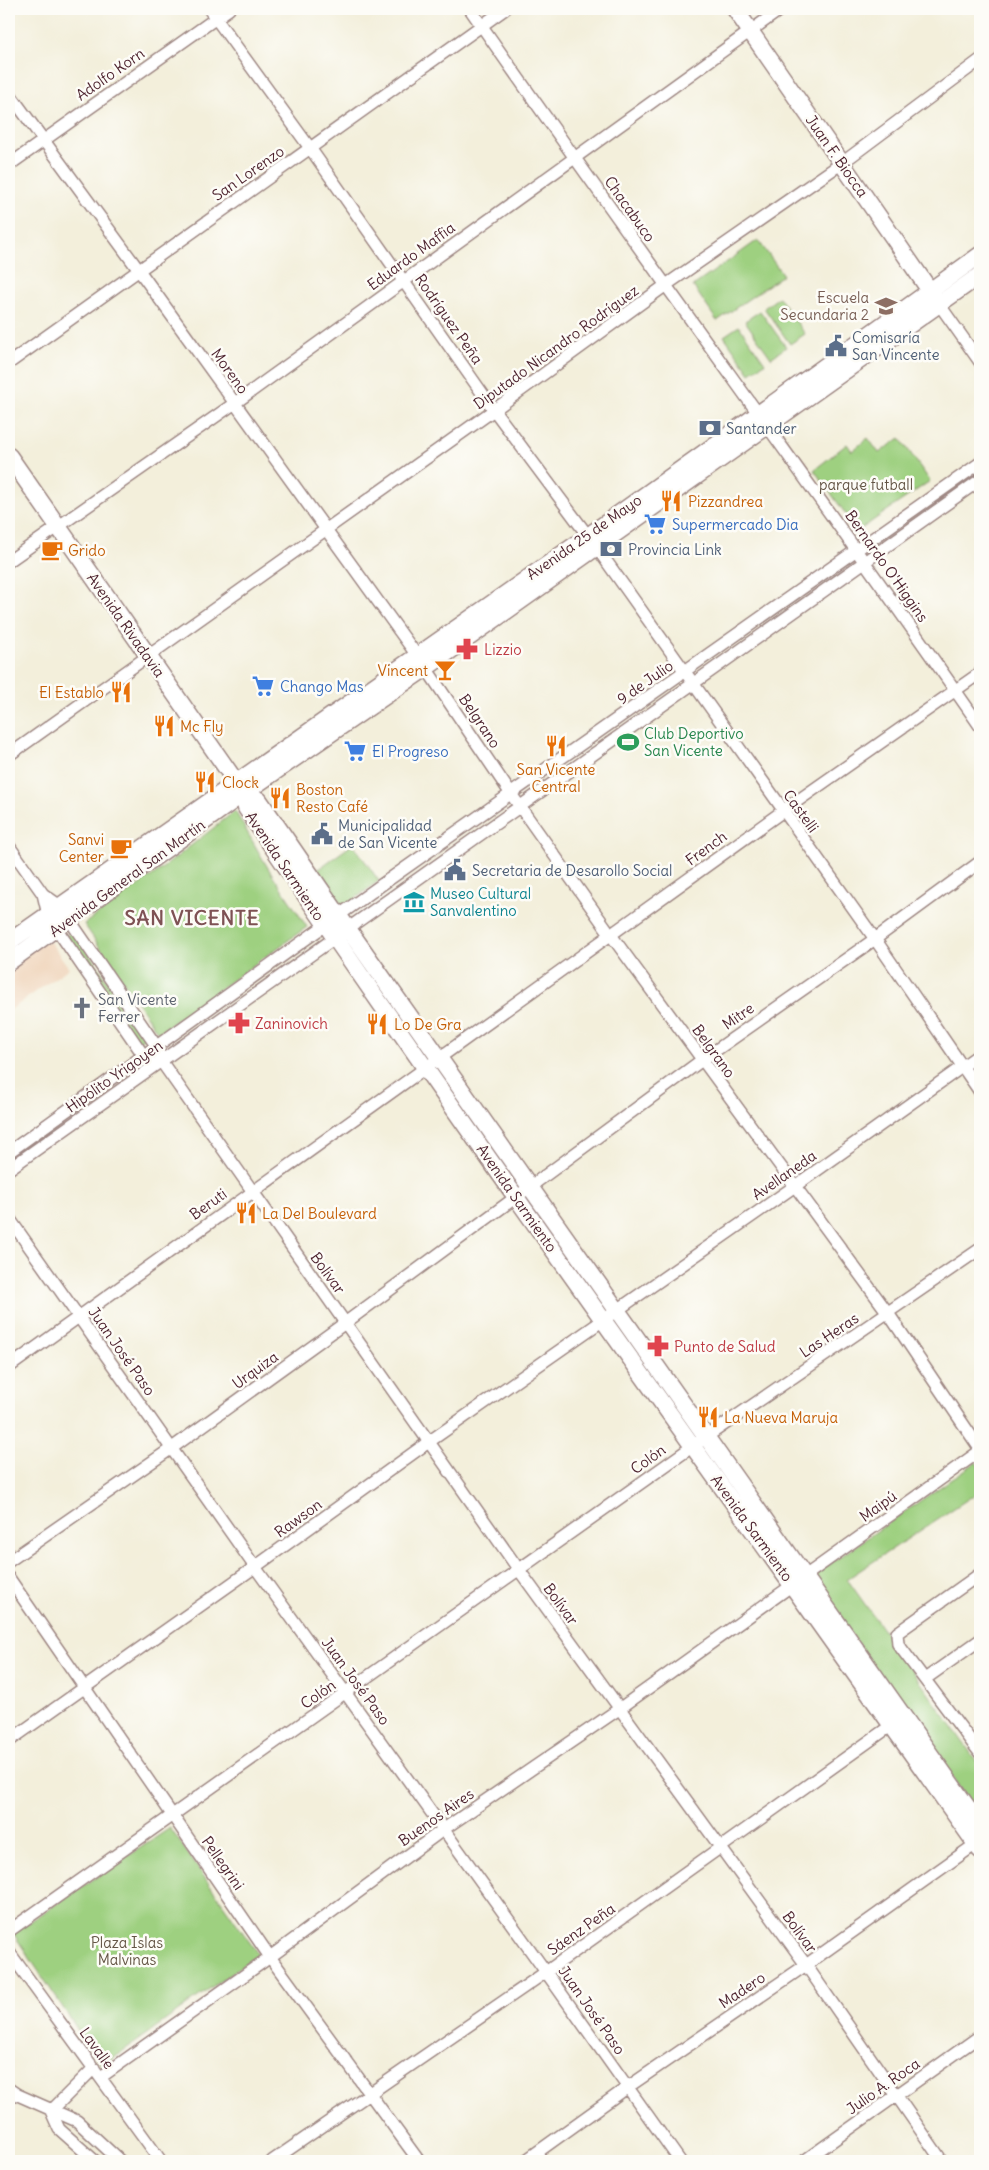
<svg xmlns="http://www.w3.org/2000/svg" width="989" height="2170" font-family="Delius,sans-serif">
<rect width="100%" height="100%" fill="#fdfcf7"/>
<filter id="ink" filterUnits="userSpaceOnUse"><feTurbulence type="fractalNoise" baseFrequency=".02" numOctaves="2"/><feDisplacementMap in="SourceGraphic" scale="10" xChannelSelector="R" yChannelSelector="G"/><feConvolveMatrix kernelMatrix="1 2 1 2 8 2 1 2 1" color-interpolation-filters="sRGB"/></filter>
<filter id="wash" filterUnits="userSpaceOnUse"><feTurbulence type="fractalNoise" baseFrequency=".0096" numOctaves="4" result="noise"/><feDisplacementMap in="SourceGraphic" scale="20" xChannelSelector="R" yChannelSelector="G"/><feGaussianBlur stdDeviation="1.12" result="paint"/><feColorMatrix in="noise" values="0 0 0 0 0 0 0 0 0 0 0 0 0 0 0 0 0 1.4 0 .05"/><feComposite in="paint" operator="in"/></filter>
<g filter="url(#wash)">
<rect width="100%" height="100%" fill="#f3efdb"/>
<path fill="#f0d5bc" d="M 41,942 L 51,943 L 69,968 L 9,1011 L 9,966 Z"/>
<path fill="#9ed080" stroke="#747856" d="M 758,240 L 783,275 L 717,321 L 693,286 Z
M 779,297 L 805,334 L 790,344 L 764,308 Z
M 760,311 L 786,347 L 771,358 L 745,321 Z
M 739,326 L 765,363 L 750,373 L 724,336 Z
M 868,438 L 879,453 L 900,438 L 930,481 L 858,531 L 814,470 L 847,444 L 852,451 Z
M 235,811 L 268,868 L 307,927 L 158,1033 L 84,924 L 160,870 Z
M 353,844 L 379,881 L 341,909 L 314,872 Z
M 73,931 L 146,1036 L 138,1042 L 66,936 Z
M 976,1462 L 980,1468 L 980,1491 L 847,1579 L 980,1766 L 980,1817 L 811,1577 Z
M 170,1828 L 258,1954 L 102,2066 L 13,1933 Z"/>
</g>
<g filter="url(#ink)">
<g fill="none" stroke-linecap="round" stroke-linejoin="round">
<g stroke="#9e8783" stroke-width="14">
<path id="street" d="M 209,9 L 310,148 L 494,410 L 597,548 L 875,939 L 980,1092
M 470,9 C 637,250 813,485 980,726
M 9,93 L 138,269 L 426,668 L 511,794 L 611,935 L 888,1313 L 980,1449
M 9,165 L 229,9
M 939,304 L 980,362
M 9,363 L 505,9
M 9,561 L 235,403 L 781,9
M 9,755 L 494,410 L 666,285 L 842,163 L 980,60
M 9,846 L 43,894 L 60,906 L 157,1047 L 161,1061 L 519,1570 L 806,1965 L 942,2161
M 43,894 L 48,915 L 56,928 L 144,1056 L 149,1058
M 9,1152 L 384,883 L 980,463
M 9,1169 L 980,480
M 9,1218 L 255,1567 L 546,1972 L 680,2161
M 9,1367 L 783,811 L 980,673
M 9,1561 L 172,1448 L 345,1323 L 702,1060 L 875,939 L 980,862
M 980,1574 L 897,1633 L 898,1644 L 980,1753
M 9,1578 L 270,1957 L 419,2161
M 925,1679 L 980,1640
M 9,1741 L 255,1567 L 430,1441 L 795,1186 L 980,1054
M 9,1931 L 693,1446 L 980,1249
M 9,1952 L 161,2161
M 101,2077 L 270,1957 L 444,1829 L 619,1709 L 980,1451
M 9,2089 L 18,2095 L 77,2121 L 120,2161
M 51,2111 L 59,2129 L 95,2161
M 51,2111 L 94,2068
M 272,2161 L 546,1972 L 896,1722
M 525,2161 L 628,2087 L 806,1965 L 980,1841
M 804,2161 L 980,2036"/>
</g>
<g stroke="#9e8783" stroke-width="19">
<path id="secondary" d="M 735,9 L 935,298
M 9,456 L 236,782 L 244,793 L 259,800 L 339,916 L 980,1825
M 244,793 L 246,808 C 485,1160 735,1503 980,1850
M 9,942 L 588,536 L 980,255
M 9,962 L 244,793 L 426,668 L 980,275"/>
</g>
<use href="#street" stroke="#fff" stroke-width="11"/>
<use href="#secondary" stroke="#fff" stroke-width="16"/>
</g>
</g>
<defs>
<g id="school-bare" transform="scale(1.725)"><path d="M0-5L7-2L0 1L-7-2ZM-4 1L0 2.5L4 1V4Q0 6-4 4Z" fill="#8d6e63" stroke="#fdfcf7" stroke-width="2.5" paint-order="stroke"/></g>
<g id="civic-bare" transform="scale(1.725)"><path d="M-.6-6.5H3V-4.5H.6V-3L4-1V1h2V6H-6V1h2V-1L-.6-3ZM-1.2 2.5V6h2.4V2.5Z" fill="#5c6f8a" stroke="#fdfcf7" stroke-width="2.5" paint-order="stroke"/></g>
<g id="bank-bare" transform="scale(1.725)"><path d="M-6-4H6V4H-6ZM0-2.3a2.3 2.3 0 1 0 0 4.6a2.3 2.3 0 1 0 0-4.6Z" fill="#5c6f8a" stroke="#fdfcf7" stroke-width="2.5" paint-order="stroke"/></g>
<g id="restaurant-bare" transform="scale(1.725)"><path d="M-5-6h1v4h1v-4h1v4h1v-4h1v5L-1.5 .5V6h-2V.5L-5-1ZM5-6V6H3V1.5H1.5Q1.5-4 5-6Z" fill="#e8710a" stroke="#fdfcf7" stroke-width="2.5" paint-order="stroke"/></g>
<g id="supermarket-bare" transform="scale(1.725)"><path d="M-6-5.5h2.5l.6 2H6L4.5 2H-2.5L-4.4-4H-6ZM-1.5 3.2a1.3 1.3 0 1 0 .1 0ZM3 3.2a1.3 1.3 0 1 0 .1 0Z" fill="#3f7fe0" stroke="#fdfcf7" stroke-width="2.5" paint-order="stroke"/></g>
<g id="cafe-bare" transform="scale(1.725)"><path d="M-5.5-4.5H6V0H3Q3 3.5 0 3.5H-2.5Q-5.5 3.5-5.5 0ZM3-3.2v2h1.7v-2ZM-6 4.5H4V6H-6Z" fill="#e8710a" stroke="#fdfcf7" stroke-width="2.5" paint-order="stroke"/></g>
<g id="pharmacy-bare" transform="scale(1.725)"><path d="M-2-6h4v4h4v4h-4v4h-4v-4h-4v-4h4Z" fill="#e0444e" stroke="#fdfcf7" stroke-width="2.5" paint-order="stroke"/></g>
<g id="bar-bare" transform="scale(1.725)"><path d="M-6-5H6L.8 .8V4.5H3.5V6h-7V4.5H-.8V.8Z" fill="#e8710a" stroke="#fdfcf7" stroke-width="2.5" paint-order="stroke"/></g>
<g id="stadium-bare" transform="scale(1.725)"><path d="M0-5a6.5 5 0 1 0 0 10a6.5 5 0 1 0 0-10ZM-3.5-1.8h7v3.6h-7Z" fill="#2e9e5b" stroke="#fdfcf7" stroke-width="2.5" paint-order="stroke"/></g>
<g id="museum-bare" transform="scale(1.725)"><path d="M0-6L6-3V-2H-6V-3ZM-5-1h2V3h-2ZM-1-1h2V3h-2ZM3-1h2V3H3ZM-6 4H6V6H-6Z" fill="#0f9aa8" stroke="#fdfcf7" stroke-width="2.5" paint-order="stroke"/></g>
<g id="church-bare" transform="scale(1.725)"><path d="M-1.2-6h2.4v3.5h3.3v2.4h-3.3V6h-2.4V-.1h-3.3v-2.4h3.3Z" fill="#6b7280" stroke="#fdfcf7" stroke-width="2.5" paint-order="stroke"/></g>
</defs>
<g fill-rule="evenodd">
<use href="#school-bare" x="886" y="306"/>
<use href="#civic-bare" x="836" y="346"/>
<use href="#bank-bare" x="710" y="428"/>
<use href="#restaurant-bare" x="671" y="501"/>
<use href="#supermarket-bare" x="655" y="524"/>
<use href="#bank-bare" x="611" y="549"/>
<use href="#cafe-bare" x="52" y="550"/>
<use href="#pharmacy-bare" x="467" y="649"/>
<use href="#bar-bare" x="445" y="670"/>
<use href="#supermarket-bare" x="263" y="686"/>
<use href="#restaurant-bare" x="121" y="692"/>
<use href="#restaurant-bare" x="164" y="726"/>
<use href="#stadium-bare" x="628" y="742"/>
<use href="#restaurant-bare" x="556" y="746"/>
<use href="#supermarket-bare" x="355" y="751"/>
<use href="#restaurant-bare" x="205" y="782"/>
<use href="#restaurant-bare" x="280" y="798"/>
<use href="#civic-bare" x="322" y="834"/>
<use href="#cafe-bare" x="121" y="848"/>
<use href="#civic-bare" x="455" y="870"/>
<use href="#museum-bare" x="414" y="902"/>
<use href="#church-bare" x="82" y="1008"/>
<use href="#pharmacy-bare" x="239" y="1023"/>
<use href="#restaurant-bare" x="377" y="1024"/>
<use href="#restaurant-bare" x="246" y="1213"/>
<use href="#pharmacy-bare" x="658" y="1346"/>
<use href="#restaurant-bare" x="708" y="1417"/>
</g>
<g text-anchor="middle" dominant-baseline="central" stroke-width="5" stroke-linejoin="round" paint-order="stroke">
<g font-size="15" fill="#4a1f2b" stroke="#fdfcf7">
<text transform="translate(110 74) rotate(-35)">Adolfo Korn</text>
<text transform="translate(837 156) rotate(55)">Juan F. Biocca</text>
<text transform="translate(248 173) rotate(-35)">San Lorenzo</text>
<text transform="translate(630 209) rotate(55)">Chacabuco</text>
<text transform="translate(411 256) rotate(-36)">Eduardo Maffia</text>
<text transform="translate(449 319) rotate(55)">Rodríguez Peña</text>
<text transform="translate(556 347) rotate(-36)">Diputado Nicandro Rodríguez</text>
<text transform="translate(230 371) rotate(54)">Moreno</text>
<text transform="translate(584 537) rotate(-35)">Avenida 25 de Mayo</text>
<text transform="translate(887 566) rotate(55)">Bernardo O'Higgins</text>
<text transform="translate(126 625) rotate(55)">Avenida Rivadavia</text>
<text transform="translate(645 682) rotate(-35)">9 de Julio</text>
<text transform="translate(480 721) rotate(56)">Belgrano</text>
<text transform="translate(801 811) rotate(54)">Castelli</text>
<text transform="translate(706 848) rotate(-36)">French</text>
<text transform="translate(285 866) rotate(56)">Avenida Sarmiento</text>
<text transform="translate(127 878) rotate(-36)">Avenida General San Martín</text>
<text transform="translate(738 1016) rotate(-35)">Mitre</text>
<text transform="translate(714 1051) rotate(54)">Belgrano</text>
<text transform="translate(114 1076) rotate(-35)">Hipólito Yrigoyen</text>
<text transform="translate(784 1175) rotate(-35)">Avellaneda</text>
<text transform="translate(517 1198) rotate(55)">Avenida Sarmiento</text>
<text transform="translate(208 1204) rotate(-36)">Beruti</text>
<text transform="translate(328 1273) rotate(54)">Bolívar</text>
<text transform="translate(829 1335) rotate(-34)">Las Heras</text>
<text transform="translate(122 1351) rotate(55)">Juan José Paso</text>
<text transform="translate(255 1370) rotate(-36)">Urquiza</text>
<text transform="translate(648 1459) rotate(-36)">Colón</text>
<text transform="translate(878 1506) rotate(-36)">Maipú</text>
<text transform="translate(298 1518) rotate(-36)">Rawson</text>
<text transform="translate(752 1528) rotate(54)">Avenida Sarmiento</text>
<text transform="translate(561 1604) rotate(54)">Bolívar</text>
<text transform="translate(356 1681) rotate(54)">Juan José Paso</text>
<text transform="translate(318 1694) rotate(-35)">Colón</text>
<text transform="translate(436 1817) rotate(-35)">Buenos Aires</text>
<text transform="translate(223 1863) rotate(55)">Pellegrini</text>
<text transform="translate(581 1929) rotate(-35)">Sáenz Peña</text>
<text transform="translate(800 1932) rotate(54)">Bolívar</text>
<text transform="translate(742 1990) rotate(-34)">Madero</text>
<text transform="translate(592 2010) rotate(55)">Juan José Paso</text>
<text transform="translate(97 2048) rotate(54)">Lavalle</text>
<text transform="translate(883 2086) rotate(-35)">Julio A. Roca</text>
</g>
<g font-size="15" fill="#785e54" stroke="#fdfcf7" text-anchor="end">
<text x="869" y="297">Escuela<tspan x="869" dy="17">Secundaria 2</tspan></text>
</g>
<g font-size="15" fill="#4e5e75" stroke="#fdfcf7" text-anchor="start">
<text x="852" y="337">Comisaría<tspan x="852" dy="17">San Vincente</tspan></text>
<text x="726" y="428">Santander</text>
<text x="628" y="549">Provincia Link</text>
<text x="338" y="825">Municipalidad<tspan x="338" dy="17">de San Vicente</tspan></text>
<text x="472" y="870">Secretaria de Desarollo Social</text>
</g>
<g font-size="15" fill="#635444" stroke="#fdfcf7">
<text x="866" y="484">parque futball</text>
<text x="127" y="1942">Plaza Islas<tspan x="127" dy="17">Malvinas</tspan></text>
</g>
<g font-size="15" fill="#c56008" stroke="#fdfcf7" text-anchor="start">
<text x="688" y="501">Pizzandrea</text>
<text x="68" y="550">Grido</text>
<text x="428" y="670" text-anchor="end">Vincent</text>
<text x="104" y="692" text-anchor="end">El Establo</text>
<text x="180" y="726">Mc Fly</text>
<text x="556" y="769" text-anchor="middle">San Vicente<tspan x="556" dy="17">Central</tspan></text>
<text x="222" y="782">Clock</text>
<text x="296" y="789">Boston<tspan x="296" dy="17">Resto Café</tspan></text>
<text x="104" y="839" text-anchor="end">Sanvi<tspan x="104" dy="17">Center</tspan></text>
<text x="394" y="1024">Lo De Gra</text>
<text x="262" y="1213">La Del Boulevard</text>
<text x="724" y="1417">La Nueva Maruja</text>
</g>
<g font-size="15" fill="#366cbe" stroke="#fdfcf7" text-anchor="start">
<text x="672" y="524">Supermercado Dia</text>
<text x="280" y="686">Chango Mas</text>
<text x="372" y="751">El Progreso</text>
</g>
<g font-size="15" fill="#be3a42" stroke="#fdfcf7" text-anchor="start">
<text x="484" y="649">Lizzio</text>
<text x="255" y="1023">Zaninovich</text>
<text x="674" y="1346">Punto de Salud</text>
</g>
<g font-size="15" fill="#27864d" stroke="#fdfcf7" text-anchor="start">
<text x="644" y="733">Club Deportivo<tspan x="644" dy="17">San Vicente</tspan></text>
</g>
<g font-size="15" fill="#0d838f" stroke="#fdfcf7" text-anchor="start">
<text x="430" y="893">Museo Cultural<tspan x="430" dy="17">Sanvalentino</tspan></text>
</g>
<g font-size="15" fill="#5b616d" stroke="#fdfcf7" text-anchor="start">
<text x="98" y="999">San Vicente<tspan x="98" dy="17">Ferrer</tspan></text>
</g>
<g font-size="20" font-weight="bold" letter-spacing="1" fill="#7e5254" stroke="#fdfcf7">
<text x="192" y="917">SAN VICENTE</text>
</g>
</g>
<rect width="989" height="2170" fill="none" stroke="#fdfcf7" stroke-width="30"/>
</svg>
